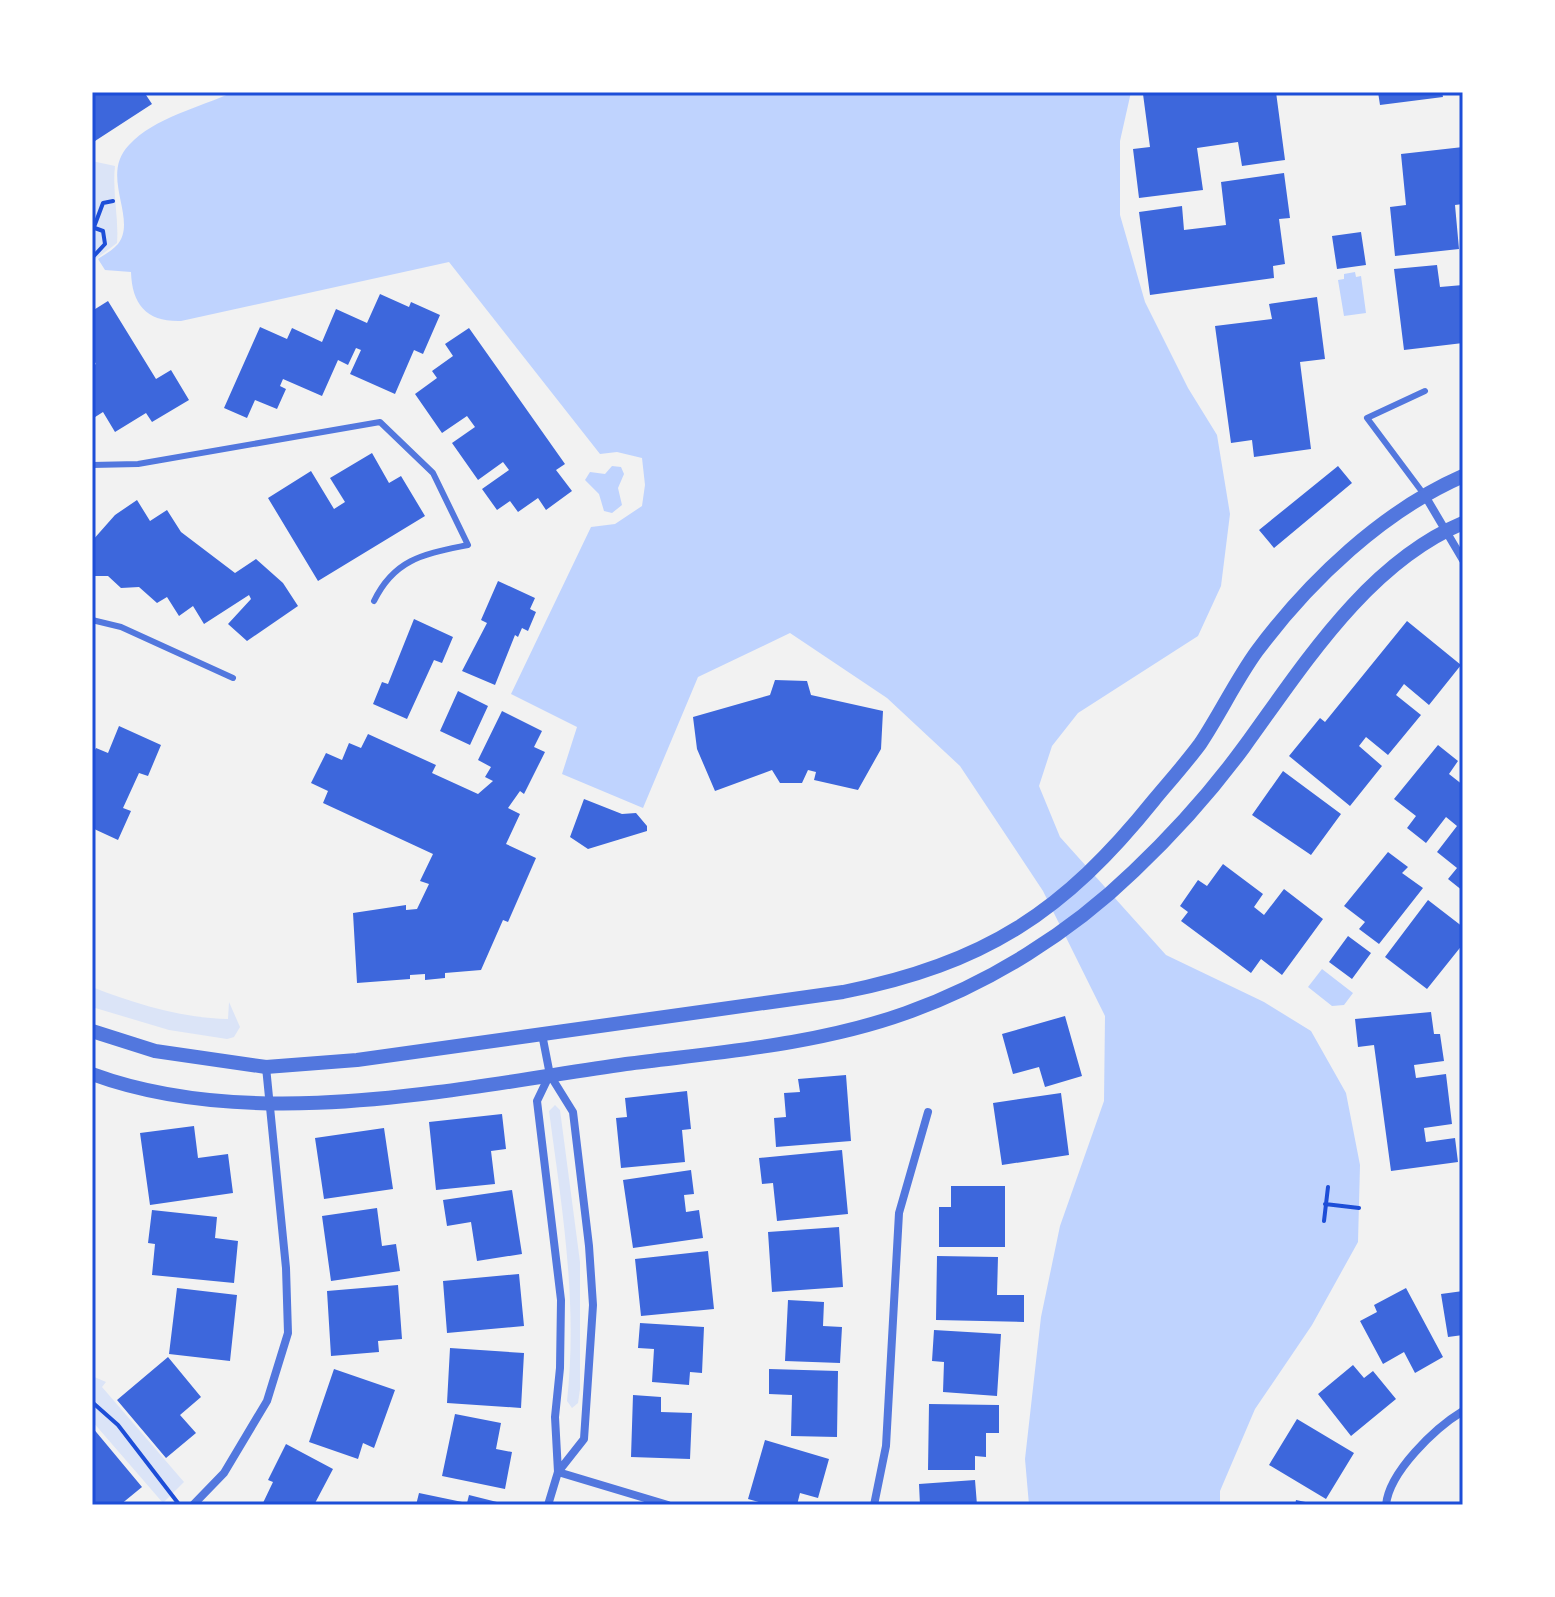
<svg xmlns="http://www.w3.org/2000/svg" width="1555" height="1597" font-family="'Open Sans',sans-serif">
<rect width="100%" height="100%" fill="#f2f2f2"/>
<path fill="#dbe4f7" d="M 92,161 L 115,166 C 112,192 119,218 117,243 L 92,262 Z
M 92,987 C 135,1004 182,1018 228,1019 L 229,1002 L 240,1027 L 234,1037 L 227,1039 L 169,1030 L 92,1007 Z
M 555,1105 L 560,1110 L 580,1262 L 580,1389 L 578,1403 L 572,1408 L 567,1401 C 578,1303 562,1208 549,1111 Z
M 92,1376 L 106,1382 L 102,1387 L 184,1482 L 163,1503 L 92,1421 Z"/>
<path fill="#bfd3fe" d="M 233,92 L 1131,92 L 1120,141 L 1120,215 L 1145,302 L 1188,388 L 1217,435 L 1230,514 L 1221,586 L 1198,636 L 1078,713 L 1052,746 L 1039,786 L 1060,837 L 1166,955 L 1264,1002 L 1311,1031 L 1346,1093 L 1360,1165 L 1358,1242 L 1312,1325 L 1255,1409 L 1220,1491 L 1220,1505 L 1029,1505 L 1025,1459 L 1041,1317 L 1060,1226 L 1104,1101 L 1105,1016 L 1043,891 L 960,766 L 887,698 L 790,633 L 698,677 L 643,808 L 562,774 L 577,727 L 511,694 L 591,527 L 615,524 L 642,506 L 645,485 L 642,458 L 617,452 L 600,454 L 449,262 L 181,321 C 147,322 132,305 131,272 L 105,270 L 98,259 C 104,255 113,250 118,244 C 138,218 99,176 129,145 C 155,117 199,108 233,92 Z
M 1355,272 L 1356,277 L 1361,276 L 1366,313 L 1344,316 L 1338,280 L 1344,279 L 1344,274 Z
M 612,466 L 621,467 L 624,474 L 618,488 L 622,505 L 612,513 L 604,511 L 599,494 L 585,480 L 590,472 L 605,474 Z
M 1322,969 L 1353,993 L 1344,1005 L 1332,1006 L 1308,987 Z"/>
<path fill="#3d67dc" d="M 92,92 L 144,92 L 152,104 L 95,141 Z
M 1161,92 L 1276,92 L 1285,160 L 1242,166 L 1238,142 L 1197,148 L 1203,190 L 1139,198 L 1133,149 L 1150,147 L 1143,94 Z
M 1378,92 L 1442,92 L 1443,97 L 1380,105 Z
M 1463,147 L 1463,204 L 1455,205 L 1459,249 L 1395,256 L 1390,207 L 1406,205 L 1401,154 Z
M 1284,173 L 1290,218 L 1279,219 L 1285,264 L 1273,266 L 1274,278 L 1150,295 L 1139,212 L 1182,206 L 1184,230 L 1226,225 L 1221,182 Z
M 1361,232 L 1366,265 L 1337,269 L 1332,236 Z
M 1437,265 L 1440,287 L 1463,285 L 1463,343 L 1404,350 L 1394,269 Z
M 380,294 L 409,307 L 411,302 L 440,315 L 423,354 L 414,350 L 395,394 L 350,374 L 361,350 L 356,348 L 348,365 L 338,360 L 322,396 L 283,379 L 280,386 L 286,389 L 277,409 L 255,400 L 247,418 L 224,408 L 260,327 L 287,339 L 292,328 L 322,342 L 336,309 L 367,323 Z
M 1317,297 L 1325,359 L 1300,362 L 1311,449 L 1254,457 L 1252,440 L 1231,443 L 1215,326 L 1272,319 L 1269,304 Z
M 108,301 L 156,379 L 171,370 L 189,400 L 152,422 L 146,413 L 115,432 L 103,412 L 92,419 L 92,366 L 96,364 L 92,357 L 92,311 Z
M 469,328 L 565,464 L 556,470 L 572,491 L 546,510 L 538,498 L 518,512 L 510,501 L 497,510 L 482,489 L 509,470 L 503,462 L 478,480 L 452,443 L 475,427 L 467,416 L 442,433 L 415,394 L 437,378 L 432,371 L 453,356 L 445,344 Z
M 372,453 L 389,483 L 401,476 L 425,516 L 318,581 L 268,498 L 311,471 L 334,509 L 345,502 L 330,478 Z
M 1338,466 L 1352,483 L 1274,548 L 1259,530 Z
M 137,500 L 150,521 L 167,510 L 181,532 L 235,573 L 256,559 L 283,583 L 298,606 L 247,641 L 228,624 L 251,599 L 249,595 L 204,624 L 193,606 L 179,616 L 167,597 L 157,603 L 139,587 L 121,588 L 108,576 L 92,576 L 92,541 L 115,515 Z
M 498,581 L 535,598 L 530,609 L 536,612 L 528,631 L 522,628 L 518,637 L 515,635 L 495,685 L 462,671 L 487,623 L 481,620 Z
M 414,619 L 453,637 L 442,663 L 434,660 L 407,719 L 373,704 L 382,682 L 388,684 Z
M 1407,621 L 1461,665 L 1429,705 L 1404,684 L 1396,695 L 1421,715 L 1388,755 L 1366,737 L 1359,746 L 1382,766 L 1350,806 L 1289,756 L 1320,718 L 1325,722 Z
M 775,680 L 807,681 L 811,695 L 883,711 L 881,749 L 858,790 L 814,780 L 816,772 L 808,770 L 802,783 L 780,783 L 772,770 L 715,791 L 697,749 L 693,717 L 770,695 Z
M 458,691 L 488,706 L 470,745 L 440,731 Z
M 502,711 L 542,731 L 534,747 L 545,752 L 524,794 L 520,791 L 508,808 L 520,814 L 506,844 L 536,858 L 508,922 L 503,920 L 481,970 L 445,973 L 445,978 L 425,980 L 425,974 L 410,975 L 410,979 L 357,983 L 353,913 L 406,905 L 406,910 L 417,909 L 429,884 L 420,881 L 433,854 L 323,803 L 328,791 L 311,783 L 326,753 L 342,760 L 349,743 L 361,748 L 368,734 L 436,765 L 432,773 L 478,794 L 493,781 L 485,777 L 491,767 L 478,760 Z
M 119,726 L 161,745 L 148,776 L 139,773 L 123,808 L 131,811 L 118,840 L 92,828 L 92,756 L 96,748 L 108,753 Z
M 1438,745 L 1458,761 L 1449,774 L 1463,785 L 1463,891 L 1448,879 L 1457,868 L 1437,852 L 1457,826 L 1446,817 L 1426,843 L 1407,828 L 1416,816 L 1394,799 Z
M 1283,771 L 1341,814 L 1311,855 L 1252,815 Z
M 584,799 L 622,814 L 636,813 L 647,826 L 647,831 L 588,849 L 570,837 Z
M 1388,852 L 1408,867 L 1402,873 L 1423,888 L 1379,944 L 1359,929 L 1365,922 L 1344,906 Z
M 1223,864 L 1263,894 L 1254,907 L 1264,915 L 1284,889 L 1323,919 L 1282,975 L 1261,959 L 1251,973 L 1181,921 L 1188,912 L 1180,906 L 1198,880 L 1207,886 Z
M 1428,900 L 1463,927 L 1463,944 L 1427,989 L 1385,957 Z
M 1348,936 L 1371,953 L 1352,979 L 1329,962 Z
M 1431,1012 L 1434,1034 L 1440,1034 L 1444,1061 L 1414,1065 L 1416,1078 L 1446,1074 L 1452,1124 L 1424,1128 L 1426,1142 L 1455,1138 L 1458,1162 L 1391,1171 L 1374,1045 L 1358,1047 L 1355,1019 Z
M 1065,1016 L 1082,1076 L 1045,1087 L 1039,1067 L 1013,1074 L 1002,1034 Z
M 846,1075 L 851,1141 L 776,1147 L 774,1118 L 786,1117 L 784,1093 L 800,1092 L 798,1079 Z
M 687,1091 L 691,1129 L 682,1130 L 685,1162 L 621,1168 L 616,1118 L 627,1117 L 625,1098 Z
M 1061,1093 L 1069,1155 L 1002,1165 L 993,1103 Z
M 502,1114 L 506,1149 L 491,1151 L 495,1184 L 436,1190 L 429,1122 Z
M 194,1126 L 198,1158 L 228,1154 L 233,1193 L 150,1205 L 140,1133 Z
M 384,1128 L 393,1189 L 324,1199 L 315,1138 Z
M 842,1150 L 848,1214 L 777,1221 L 773,1183 L 762,1184 L 759,1158 Z
M 691,1170 L 694,1194 L 684,1195 L 686,1212 L 699,1210 L 703,1238 L 633,1248 L 623,1180 Z
M 951,1186 L 1005,1186 L 1005,1247 L 939,1247 L 939,1207 L 951,1207 Z
M 512,1190 L 522,1254 L 477,1261 L 471,1222 L 447,1226 L 443,1200 Z
M 377,1208 L 382,1246 L 396,1244 L 400,1271 L 331,1281 L 322,1216 Z
M 152,1210 L 217,1217 L 215,1238 L 238,1241 L 234,1283 L 152,1275 L 155,1244 L 148,1243 Z
M 839,1227 L 843,1287 L 772,1292 L 768,1232 Z
M 708,1251 L 714,1309 L 641,1316 L 635,1259 Z
M 937,1256 L 998,1257 L 997,1295 L 1024,1295 L 1024,1322 L 936,1320 Z
M 519,1274 L 524,1326 L 447,1333 L 443,1281 Z
M 398,1285 L 402,1339 L 378,1341 L 379,1352 L 331,1356 L 327,1291 Z
M 177,1288 L 237,1295 L 230,1361 L 169,1354 Z
M 1406,1288 L 1443,1357 L 1415,1373 L 1404,1352 L 1383,1364 L 1360,1321 L 1377,1312 L 1374,1305 Z
M 1463,1291 L 1463,1335 L 1448,1337 L 1441,1294 Z
M 788,1300 L 824,1302 L 823,1326 L 842,1327 L 840,1363 L 785,1361 Z
M 640,1323 L 704,1327 L 702,1373 L 690,1372 L 689,1385 L 652,1382 L 654,1349 L 638,1348 Z
M 934,1330 L 1001,1334 L 997,1396 L 943,1392 L 944,1362 L 932,1361 Z
M 450,1348 L 524,1353 L 521,1408 L 447,1403 Z
M 168,1357 L 201,1397 L 180,1415 L 196,1433 L 166,1458 L 117,1400 Z
M 1353,1365 L 1364,1378 L 1373,1371 L 1396,1399 L 1351,1436 L 1318,1394 Z
M 334,1369 L 395,1390 L 374,1448 L 363,1443 L 358,1459 L 309,1442 Z
M 769,1369 L 838,1371 L 837,1437 L 791,1436 L 792,1395 L 769,1394 Z
M 633,1395 L 661,1397 L 661,1412 L 692,1413 L 690,1459 L 631,1457 Z
M 929,1404 L 999,1405 L 999,1433 L 986,1433 L 986,1457 L 975,1456 L 975,1470 L 928,1470 Z
M 455,1414 L 501,1423 L 496,1449 L 512,1452 L 505,1489 L 442,1476 Z
M 1297,1419 L 1354,1453 L 1326,1499 L 1269,1465 Z
M 92,1427 L 142,1487 L 120,1505 L 92,1505 Z
M 765,1440 L 829,1459 L 818,1498 L 800,1493 L 797,1505 L 769,1505 L 748,1499 Z
M 286,1444 L 333,1469 L 314,1505 L 262,1505 L 273,1482 L 268,1480 Z
M 975,1480 L 977,1505 L 920,1505 L 919,1484 Z
M 419,1493 L 467,1503 L 469,1495 L 497,1502 L 497,1505 L 416,1505 Z
M 1296,1500 L 1315,1504 L 1315,1505 L 1295,1505 Z"/>
<g fill="none" stroke-linecap="round" stroke-linejoin="round">
<path stroke="#1d4ed8" stroke-width="4" d="M 92,227 L 103,231 L 105,244 L 92,258
M 94,227 L 103,203 L 113,201
M 1325,1204 L 1359,1208
M 1324,1221 L 1328,1187
M 92,1402 L 118,1425 L 178,1503"/>
<path stroke="#5277de" stroke-width="6" d="M 92,465 L 138,464 L 380,422 L 433,473 L 468,545 C 425,554 395,558 374,601
M 1423,493 L 1367,418 L 1425,391
M 92,620 L 121,627 L 233,678"/>
<path stroke="#5277de" stroke-width="8" d="M 1424,494 L 1463,560
M 542,1034 L 550,1075 L 573,1112 L 589,1246 L 593,1305 L 584,1439 L 558,1472
M 558,1472 L 668,1505
M 193,1505 L 224,1473 L 267,1401 L 288,1333 L 286,1268 L 266,1067
M 548,1505 L 558,1472 L 555,1417 L 560,1368 L 561,1300 L 537,1101 L 549,1076
M 874,1505 L 886,1446 L 899,1213 L 928,1112
M 1386,1505 C 1389,1472 1435,1428 1463,1411"/>
<path stroke="#5277de" stroke-width="14" d="M 92,1031 L 155,1051 L 266,1067 L 357,1060 L 843,992 C 985,964 1064,912 1154,800 C 1169,782 1186,763 1200,744 C 1220,714 1236,680 1257,651 C 1310,580 1383,511 1463,476
M 92,1074 C 255,1134 458,1088 626,1064 C 719,1052 817,1045 906,1013 C 990,983 1070,933 1134,871 C 1174,833 1211,792 1244,747 C 1303,666 1367,563 1463,523"/>
</g>
<rect width="1555" height="1597" fill="none" stroke="#ffffff" stroke-width="188"/>
<rect x="94" y="94" width="1367" height="1409" fill="none" stroke="#1d4ed8" stroke-width="3"/>
</svg>
